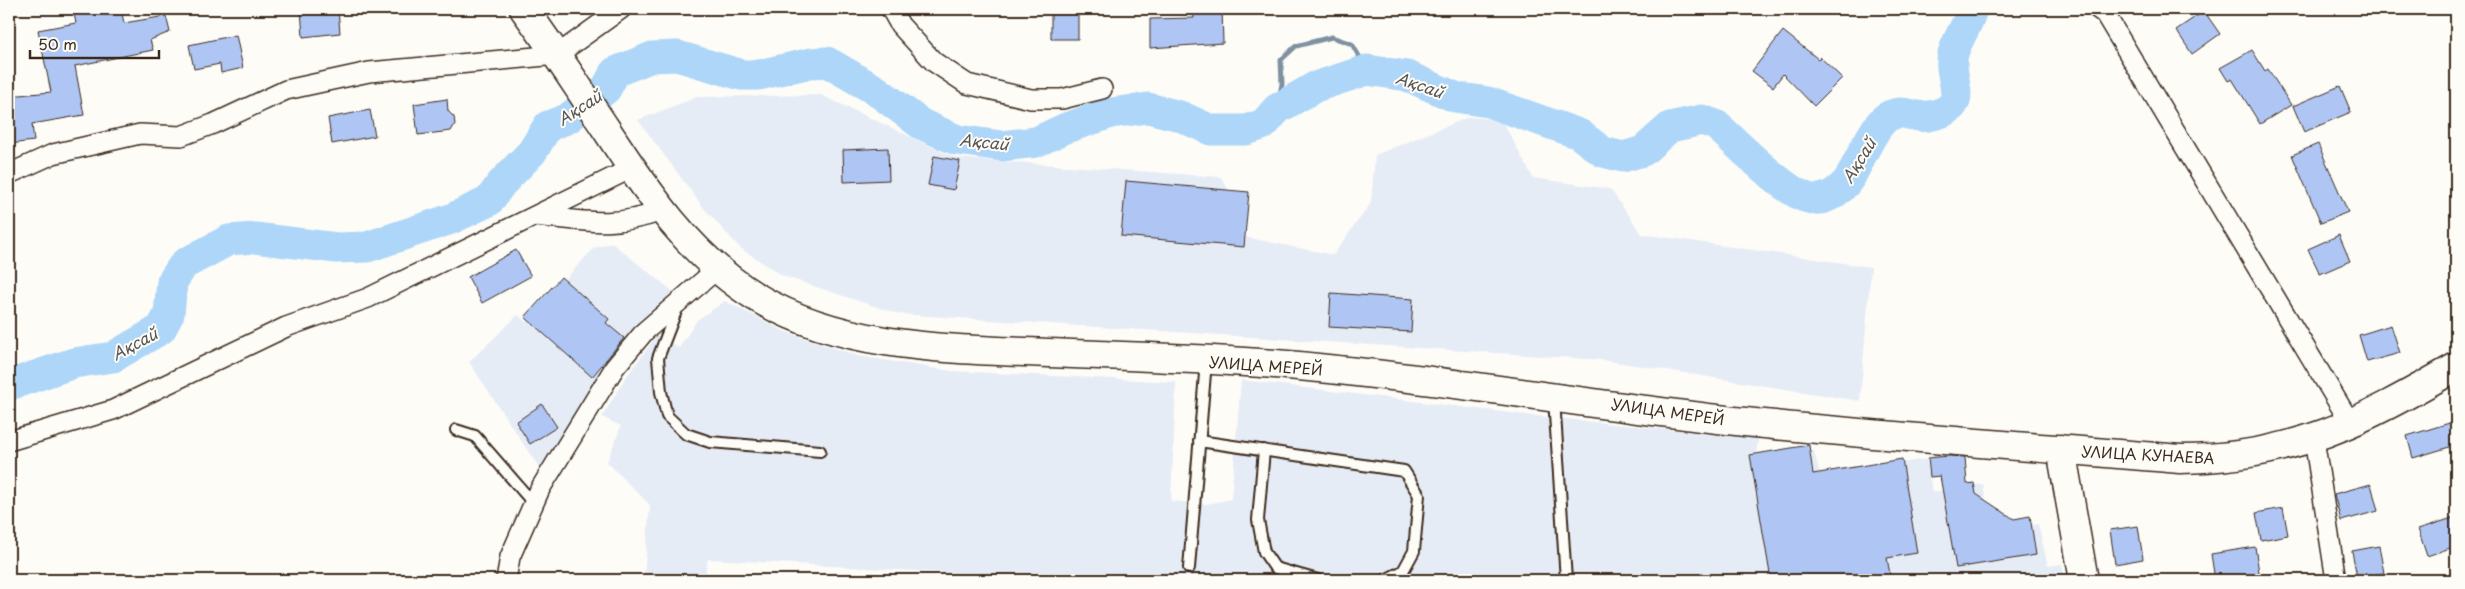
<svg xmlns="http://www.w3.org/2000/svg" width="2465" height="589" font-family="'Playpen Sans',sans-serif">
<rect width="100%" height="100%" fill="#fdfcf7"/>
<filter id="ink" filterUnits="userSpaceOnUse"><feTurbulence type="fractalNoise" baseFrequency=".02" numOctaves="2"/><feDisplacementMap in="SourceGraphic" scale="10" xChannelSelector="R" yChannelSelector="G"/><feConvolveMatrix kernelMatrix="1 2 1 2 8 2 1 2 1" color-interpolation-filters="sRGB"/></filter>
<g filter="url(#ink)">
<path fill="#e6ecf6" d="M 821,95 L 956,158 L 1221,177 L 1238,207 L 1235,235 L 1333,255 L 1371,203 L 1375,155 L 1469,117 L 1502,120 L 1533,178 L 1610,189 L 1642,234 L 1871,267 L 1860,401 L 1603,360 L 898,314 L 783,276 L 740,248 L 702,206 L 638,120 L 697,97 Z
M 612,243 L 675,293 L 635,329 L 595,381 L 540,469 L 469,362 L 518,315 L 526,322 L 594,248 Z
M 725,301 L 786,332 L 858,356 L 952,371 L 1176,382 L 1171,501 L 1207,504 L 1231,499 L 1241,380 L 1527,415 L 1722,435 L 1759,437 L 1754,464 L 1814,451 L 1820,475 L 1927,459 L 1932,492 L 1983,484 L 1987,507 L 2024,527 L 2038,524 L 2048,566 L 2062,564 L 2065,580 L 951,580 L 951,573 L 708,559 L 704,580 L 658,580 L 644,577 L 650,505 L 607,462 L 621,426 L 602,417 L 624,380 L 657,335 L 679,348 L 697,320 Z"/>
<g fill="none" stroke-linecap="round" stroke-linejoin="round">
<path stroke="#7f91a1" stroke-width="5" d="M 1277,109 L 1282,84 L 1281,60 L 1296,46 L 1332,37 L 1352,44 L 1367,70"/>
<path stroke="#add6f8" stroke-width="31" d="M 9,385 L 74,363 L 113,357 L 161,329 L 169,314 L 172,282 L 184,264 L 229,240 L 255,238 L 337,248 L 367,247 L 451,219 L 489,201 L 501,184 L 532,152 L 548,126 L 567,119 L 606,89 L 615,72 L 652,57 L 677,56 L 742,75 L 759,75 L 811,63 L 827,62 L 877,91 L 921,124 L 957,140 L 1002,146 L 1036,142 L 1066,128 L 1111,113 L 1148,108 L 1180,116 L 1211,130 L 1246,130 L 1264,124 L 1277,109 L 1315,87 L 1367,70 L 1407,76 L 1455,97 L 1488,102 L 1579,134 L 1603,152 L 1623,157 L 1643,151 L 1670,127 L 1702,120 L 1716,125 C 1736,142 1784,192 1808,198 C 1826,204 1846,187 1853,172 C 1860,158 1875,125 1887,117 C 1904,107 1913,119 1928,116 C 1976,108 1946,80 1953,54 C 1957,38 1969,24 1972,9"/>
</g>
<path fill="#afc6f4" stroke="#3b2a1e" d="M 102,9 L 121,9 L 124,23 L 166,16 L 170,32 L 150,40 L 153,50 L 75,66 L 84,115 L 32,124 L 34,141 L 9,144 L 9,96 L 51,92 L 38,30 L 76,23 L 74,14 Z
M 301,9 L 338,9 L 340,33 L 303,37 Z
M 1078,9 L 1078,39 L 1051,39 L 1051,10 Z
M 1193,9 L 1222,9 L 1223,43 L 1150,48 L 1150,19 L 1194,18 Z
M 2204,11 L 2220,34 L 2192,54 L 2176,30 Z
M 1783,31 L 1818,59 L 1820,57 L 1842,78 L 1814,106 L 1783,74 L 1773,87 L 1752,71 Z
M 236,35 L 243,68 L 221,73 L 220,64 L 194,69 L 189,45 Z
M 2252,50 L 2265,71 L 2268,69 L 2291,105 L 2260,124 L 2232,79 L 2228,81 L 2220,68 Z
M 2340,86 L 2351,112 L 2304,132 L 2293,106 Z
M 447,99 L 448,111 L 454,117 L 455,124 L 451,131 L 418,135 L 414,104 Z
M 370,110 L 375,136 L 332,144 L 328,118 Z
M 2318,144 L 2348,212 L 2321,223 L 2292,155 Z
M 888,148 L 889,180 L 844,182 L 843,150 Z
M 934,156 L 960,161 L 954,190 L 928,185 Z
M 1126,181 L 1249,192 L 1244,247 L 1121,236 Z
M 2339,235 L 2350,261 L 2320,274 L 2308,249 Z
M 516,250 L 531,276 L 482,303 L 468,277 Z
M 561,277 L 609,319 L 606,323 L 624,338 L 592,377 L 525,317 Z
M 1331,293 L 1413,299 L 1411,332 L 1329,327 Z
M 2391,325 L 2400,353 L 2367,362 L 2359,335 Z
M 542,404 L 557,427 L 530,444 L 516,422 Z
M 2456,421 L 2456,445 L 2413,458 L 2407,436 Z
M 1809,445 L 1813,474 L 1902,459 L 1917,553 L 1887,558 L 1891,580 L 1771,580 L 1750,455 Z
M 1949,456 L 1965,457 L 1967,484 L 1974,483 L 1976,494 L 2014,519 L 2030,516 L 2036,555 L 1956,568 L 1940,476 L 1930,477 L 1928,458 Z
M 2371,484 L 2378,511 L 2341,521 L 2334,494 Z
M 2283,508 L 2288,535 L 2261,540 L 2256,513 Z
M 2456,517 L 2456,546 L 2427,556 L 2418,529 Z
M 2138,526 L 2143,559 L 2115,564 L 2110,530 Z
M 2379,546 L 2384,573 L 2357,577 L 2352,551 Z
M 2255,547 L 2260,578 L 2215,580 L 2211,554 Z"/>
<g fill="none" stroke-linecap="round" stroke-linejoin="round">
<g stroke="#3b2a1e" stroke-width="14">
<path id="service" d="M 678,306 L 658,358 L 661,392 L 667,416 L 686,434 L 710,442 L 820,451
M 1554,399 L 1566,580
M 456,430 L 475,436 L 534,504
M 1199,441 L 1404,471 L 1419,495 L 1414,551 L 1403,571 L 1385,580
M 1264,450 L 1258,520 L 1264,552 L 1275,568 L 1318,580
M 1189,568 L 1206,361"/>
</g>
<g stroke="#3b2a1e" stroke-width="22">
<path id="minor" d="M 891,9 L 900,25 L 934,62 L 967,84 L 1031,99 L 1062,99 L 1102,89
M 2098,9 L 2105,14 L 2351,424
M 9,174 L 53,154 L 140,134 L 181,136 L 213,124 L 286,90 L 369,72 L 557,55 L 621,9
M 536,216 C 585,221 614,228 662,211
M 2314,439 L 2336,580
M 9,441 L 113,410 L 286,327 L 368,298 L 630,169
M 506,580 L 510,557 L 540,489 L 615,367 L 645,331 L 717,269"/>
</g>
<g stroke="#3b2a1e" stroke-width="31">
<path id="secondary" d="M 524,9 C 553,48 579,89 606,129 C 647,192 691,257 756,297 C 842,349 952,349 1048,353 C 1124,356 1200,358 1275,364 C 1433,377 1588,405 1745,422 C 1890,437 2035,447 2180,459 C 2293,458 2361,422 2456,367
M 2061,449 L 2084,580"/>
</g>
<use href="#service" stroke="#fdfcf7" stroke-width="10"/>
<use href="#minor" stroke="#fdfcf7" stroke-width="19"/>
<use href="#secondary" stroke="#fdfcf7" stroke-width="28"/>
</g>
</g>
<g text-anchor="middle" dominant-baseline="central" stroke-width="4" stroke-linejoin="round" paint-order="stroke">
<g font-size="15" fill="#3b2a1e" stroke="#fdfcf7">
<text transform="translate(1266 365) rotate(4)">УЛИЦА МЕРЕЙ</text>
<text transform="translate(1668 411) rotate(8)">УЛИЦА МЕРЕЙ</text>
<text transform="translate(2148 454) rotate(3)">УЛИЦА КУНАЕВА</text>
</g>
<g font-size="16" font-style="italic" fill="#585554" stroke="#fdfcf7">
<text transform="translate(1420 84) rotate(19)">Ақсай</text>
<text transform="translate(579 107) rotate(-33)">Ақсай</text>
<text transform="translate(984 141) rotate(6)">Ақсай</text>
<text transform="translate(1858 160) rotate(-58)">Ақсай</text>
<text transform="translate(134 343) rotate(-28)">Ақсай</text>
</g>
</g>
<rect width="2465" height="589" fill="none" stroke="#fdfcf7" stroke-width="30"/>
<rect x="15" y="15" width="2435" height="559" fill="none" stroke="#3b2a1e" stroke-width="2" filter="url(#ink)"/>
<path d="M30 50v8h129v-8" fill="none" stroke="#3b2a1e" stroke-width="2.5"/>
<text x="38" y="50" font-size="15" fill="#3b2a1e" stroke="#fdfcf7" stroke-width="4" paint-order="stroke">50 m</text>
</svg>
